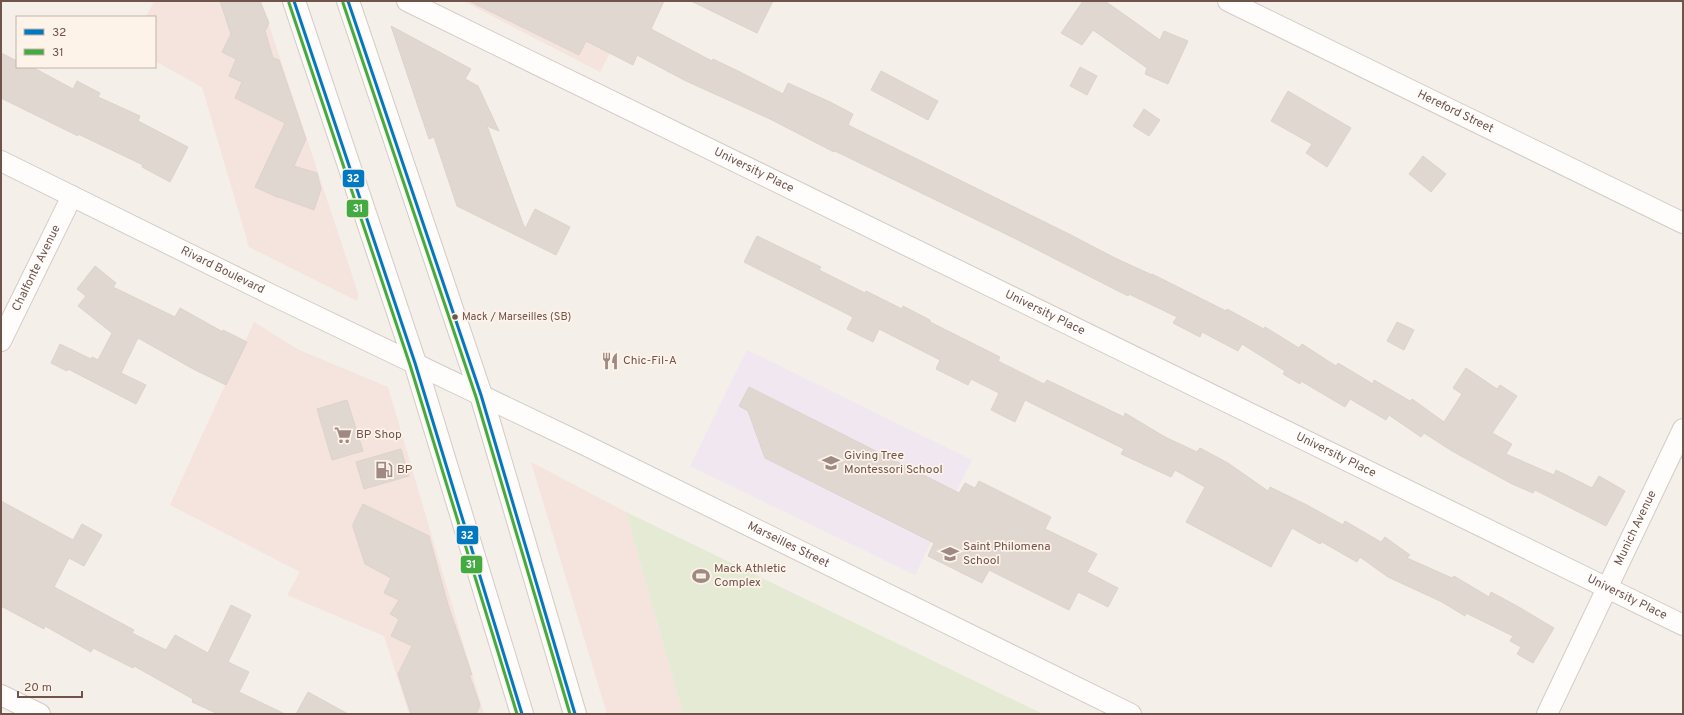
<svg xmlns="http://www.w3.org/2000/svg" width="1684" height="715" font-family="Overpass,sans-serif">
<rect width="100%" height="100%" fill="#f5efe9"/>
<path fill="#f5e3dd" d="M 154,1 L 261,1 L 358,293 L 357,301 L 249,247 L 202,87 L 155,61 L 155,17 L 146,17 Z
M 463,1 L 636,1 L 600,72 Z
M 254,322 L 299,350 L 388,387 L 484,714 L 409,714 L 384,636 L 287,595 L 300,572 L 170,505 Z
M 531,462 L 626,512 L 683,714 L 607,714 Z"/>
<path fill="#f0e7f0" d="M 747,350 L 972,460 L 915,575 L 690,466 Z"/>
<path fill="#e4ead4" d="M 626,512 L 1043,714 L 683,714 Z"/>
<path fill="#e1d7d1" stroke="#ddd2cc" d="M 220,1 L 260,1 L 269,23 L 265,31 L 273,58 L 279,60 L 306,139 L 294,166 L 317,173 L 321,189 L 314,210 L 279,197 L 279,198 L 255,187 L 285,123 L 235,98 L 242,82 L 229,76 L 236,59 L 222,52 L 231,34 Z
M 469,1 L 664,1 L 651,29 L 712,61 L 713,59 L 740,72 L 783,94 L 788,83 L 830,102 L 853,114 L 848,125 L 1069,234 L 1115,258 L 1152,275 L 1152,274 L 1226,311 L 1227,309 L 1264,329 L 1265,327 L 1299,348 L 1302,344 L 1336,366 L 1338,363 L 1373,384 L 1374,380 L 1410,401 L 1412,399 L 1444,422 L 1462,394 L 1453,388 L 1466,368 L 1497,389 L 1500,385 L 1517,396 L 1492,433 L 1512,444 L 1506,454 L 1554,475 L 1556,470 L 1592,488 L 1599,476 L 1625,491 L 1606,526 L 1535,490 L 1533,493 L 1512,484 L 1452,451 L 1424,433 L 1421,437 L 1389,415 L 1386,420 L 1350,399 L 1345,407 L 1301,381 L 1300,384 L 1283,374 L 1285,371 L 1242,344 L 1238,351 L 1202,332 L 1200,337 L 1173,323 L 1177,317 L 1129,294 L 1128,296 L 1016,239 L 835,151 L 834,152 L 770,119 L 686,81 L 637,55 L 633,65 L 586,41 L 579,55 Z
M 691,1 L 773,1 L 757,33 Z
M 1083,1 L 1105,1 L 1160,40 L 1164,31 L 1188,41 L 1168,84 L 1145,74 L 1147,68 L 1093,30 L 1082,45 L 1061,33 Z
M 391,26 L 471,69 L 465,79 L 478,86 L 499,131 L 487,126 L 525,229 L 535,209 L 570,227 L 556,255 L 457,206 L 434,137 L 429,139 Z
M 1,53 L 17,61 L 17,67 L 32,67 L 73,89 L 77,81 L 100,93 L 98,97 L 140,116 L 138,121 L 188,147 L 170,182 L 142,167 L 143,165 L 78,134 L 78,136 L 1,98 Z
M 1080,67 L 1097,76 L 1087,95 L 1070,86 Z
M 881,71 L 938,101 L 928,120 L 871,90 Z
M 1288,91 L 1351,128 L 1327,167 L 1306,153 L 1312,144 L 1271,121 Z
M 1144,109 L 1160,120 L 1149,136 L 1133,126 Z
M 1423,156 L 1446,174 L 1431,192 L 1409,174 Z
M 757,236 L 821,267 L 819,270 L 865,293 L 866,291 L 902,309 L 903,306 L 930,320 L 930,322 L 1000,357 L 998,361 L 1044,384 L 1047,380 L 1124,417 L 1125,413 L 1165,437 L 1197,452 L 1200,448 L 1228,463 L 1268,491 L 1270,487 L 1307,505 L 1343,525 L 1345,521 L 1381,542 L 1385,537 L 1410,555 L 1407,558 L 1452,578 L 1454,576 L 1489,597 L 1491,592 L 1517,606 L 1554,628 L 1533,663 L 1517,654 L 1521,647 L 1510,641 L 1513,636 L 1466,613 L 1465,616 L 1442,602 L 1388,577 L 1360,557 L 1357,562 L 1322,542 L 1320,544 L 1292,528 L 1271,567 L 1186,522 L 1205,487 L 1175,470 L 1171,477 L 1121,454 L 1124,449 L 1025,400 L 1015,422 L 991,410 L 999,393 L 971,379 L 968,385 L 936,369 L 940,360 L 879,329 L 873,342 L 847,329 L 853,317 L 744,262 Z
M 95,266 L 116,283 L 113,287 L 175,317 L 180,308 L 223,332 L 223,330 L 247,342 L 226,385 L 195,370 L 138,338 L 121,373 L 146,385 L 136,404 L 68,369 L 67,371 L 51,363 L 60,344 L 91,359 L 92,357 L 98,360 L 112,333 L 78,306 L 86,296 L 77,289 Z
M 1397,322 L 1414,330 L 1404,350 L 1387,341 Z
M 749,387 L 959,493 L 965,483 L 975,488 L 979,481 L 1051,517 L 1045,529 L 1097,554 L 1087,572 L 1118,588 L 1108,607 L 1078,592 L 1069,610 L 989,570 L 982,583 L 928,556 L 934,543 L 765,458 L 748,411 L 739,406 Z
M 347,400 L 363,451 L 332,460 L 317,409 Z
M 401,449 L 409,476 L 364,489 L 356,462 Z
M 1,501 L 73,540 L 82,524 L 102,535 L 84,566 L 69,558 L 54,587 L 134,630 L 132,633 L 166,650 L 175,635 L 208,653 L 231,605 L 251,615 L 228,662 L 249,672 L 239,692 L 285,714 L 218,714 L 192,702 L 193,699 L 134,666 L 133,668 L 93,648 L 91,652 L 45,626 L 44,629 L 1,606 Z
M 363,504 L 429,536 L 448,605 L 472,675 L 469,674 L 480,705 L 476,714 L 411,714 L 398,674 L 412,646 L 391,636 L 399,619 L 390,614 L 399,600 L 384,593 L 391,578 L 365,564 L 353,527 L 353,524 Z
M 308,692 L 348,714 L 296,714 Z"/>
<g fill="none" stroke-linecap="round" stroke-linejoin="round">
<g stroke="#d4cbc6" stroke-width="22">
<g id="minor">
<path id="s1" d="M 407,1 L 1683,625"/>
<path id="s2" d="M 1228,1 L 1683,223"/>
<path id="s3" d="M 1,161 L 272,295 L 585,445 L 1131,714"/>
<path id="s4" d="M 1,341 L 72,196"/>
<path d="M 1,695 L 40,714"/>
<path id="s5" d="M 1547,714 L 1683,429"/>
</g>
</g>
<g stroke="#d4cac6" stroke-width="24">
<path id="secondary" d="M 294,1 L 415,363 L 522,714
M 348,1 L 481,395 L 575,714"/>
</g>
<use href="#minor" stroke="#fefdfc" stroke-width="20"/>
<use href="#secondary" stroke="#fefdfc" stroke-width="22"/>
<g stroke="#fdf3e9" stroke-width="6">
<path id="bus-1" d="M 294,1 L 415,363 L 522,714
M 348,1 L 481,395 L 575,714"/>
</g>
<g stroke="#fdf3e9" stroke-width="6">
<path id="bus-2" d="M 289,3 L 410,365 L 517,714
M 343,3 L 476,397 L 570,714"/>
</g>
<use href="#bus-1" stroke="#0079c2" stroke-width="3"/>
<use href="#bus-2" stroke="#44aa42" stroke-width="3"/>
</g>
<defs>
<g id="restaurant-bare" transform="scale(1.38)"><path d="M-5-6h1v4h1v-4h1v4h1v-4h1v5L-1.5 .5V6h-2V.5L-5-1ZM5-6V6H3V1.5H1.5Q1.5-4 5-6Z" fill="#9f8a83" stroke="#fdf3e9" stroke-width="2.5" paint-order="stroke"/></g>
<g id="supermarket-bare" transform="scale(1.38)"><path d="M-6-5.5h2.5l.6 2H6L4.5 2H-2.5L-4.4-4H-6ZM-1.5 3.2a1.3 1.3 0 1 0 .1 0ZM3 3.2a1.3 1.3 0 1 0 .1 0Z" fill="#9f8a83" stroke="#fdf3e9" stroke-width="2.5" paint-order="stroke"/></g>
<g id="school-bare" transform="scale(1.38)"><path d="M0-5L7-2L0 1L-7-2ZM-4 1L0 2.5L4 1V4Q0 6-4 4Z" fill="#9f8a83" stroke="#fdf3e9" stroke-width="2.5" paint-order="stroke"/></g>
<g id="fuel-bare" transform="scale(1.38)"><path d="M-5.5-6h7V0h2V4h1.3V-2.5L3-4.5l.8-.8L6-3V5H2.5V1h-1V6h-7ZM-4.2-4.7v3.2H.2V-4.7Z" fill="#9f8a83" stroke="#fdf3e9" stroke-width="2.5" paint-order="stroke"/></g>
<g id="stadium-bare" transform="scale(1.38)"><path d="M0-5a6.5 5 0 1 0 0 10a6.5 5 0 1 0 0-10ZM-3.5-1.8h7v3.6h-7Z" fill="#9f8a83" stroke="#fdf3e9" stroke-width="2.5" paint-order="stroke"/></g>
</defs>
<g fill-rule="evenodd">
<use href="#restaurant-bare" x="610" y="361"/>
<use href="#supermarket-bare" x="343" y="435"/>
<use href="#school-bare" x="831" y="463"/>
<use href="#fuel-bare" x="384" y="470"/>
<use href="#school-bare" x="950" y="554"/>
<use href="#stadium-bare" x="701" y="576"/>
</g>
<circle fill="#70544c" stroke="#fdf3e9" stroke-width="1.5" cx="455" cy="317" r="3.5"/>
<g text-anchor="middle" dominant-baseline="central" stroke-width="3.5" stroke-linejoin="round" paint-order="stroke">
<g font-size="11" fill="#70544c" stroke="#fdf3e9" text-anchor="start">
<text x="462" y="317">Mack / Marseilles (SB)</text>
</g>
<g font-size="12" fill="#70544c" stroke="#fdf3e9">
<text stroke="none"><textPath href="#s2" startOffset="253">Hereford Street</textPath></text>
<text stroke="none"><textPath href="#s1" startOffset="386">University Place</textPath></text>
<text stroke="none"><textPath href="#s4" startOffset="81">Chalfonte Avenue</textPath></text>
<text stroke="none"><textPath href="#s3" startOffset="247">Rivard Boulevard</textPath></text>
<text stroke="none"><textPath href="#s1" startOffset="710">University Place</textPath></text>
<text stroke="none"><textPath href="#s1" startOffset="1034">University Place</textPath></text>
<text stroke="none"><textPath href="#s5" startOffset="206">Munich Avenue</textPath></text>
<text stroke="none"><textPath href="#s3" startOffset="876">Marseilles Street</textPath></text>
<text stroke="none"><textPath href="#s1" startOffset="1358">University Place</textPath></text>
</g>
<g font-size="12" fill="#70544c" stroke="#fdf3e9" text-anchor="start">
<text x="623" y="361">Chic-Fil-A</text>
<text x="356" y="435">BP Shop</text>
<text x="844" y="456">Giving Tree<tspan x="844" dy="14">Montessori School</tspan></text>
<text x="397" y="470">BP</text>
<text x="963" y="547">Saint Philomena<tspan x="963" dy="14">School</tspan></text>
<text x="714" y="569">Mack Athletic<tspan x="714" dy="14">Complex</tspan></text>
</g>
</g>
<g stroke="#fdf3e9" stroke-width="1.5">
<rect x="342" y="169" width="23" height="19" rx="4" fill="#0079c2"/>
<rect x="346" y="199" width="23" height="19" rx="4" fill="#44aa42"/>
<rect x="456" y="525" width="23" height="20" rx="4" fill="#0079c2"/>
<rect x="460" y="555" width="23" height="19" rx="4" fill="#44aa42"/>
</g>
<g font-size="11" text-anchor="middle" font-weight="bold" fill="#fff">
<text x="353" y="182">32</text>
<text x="358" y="212">31</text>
<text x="467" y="539">32</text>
<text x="471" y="568">31</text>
</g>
<rect width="1684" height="715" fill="none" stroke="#70544c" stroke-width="4"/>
<rect x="16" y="16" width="140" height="52" fill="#fdf3e9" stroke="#c5b3aa"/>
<rect x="24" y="29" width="20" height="6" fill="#0079c2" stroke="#c5b3aa"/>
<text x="52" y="36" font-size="12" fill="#70544c">32</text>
<rect x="24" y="49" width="20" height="6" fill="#44aa42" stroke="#c5b3aa"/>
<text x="52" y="56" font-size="12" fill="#70544c">31</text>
<path d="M18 691v6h64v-6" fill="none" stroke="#70544c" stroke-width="2"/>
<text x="24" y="691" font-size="12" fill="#70544c" stroke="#fdf3e9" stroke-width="3" paint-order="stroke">20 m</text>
</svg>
